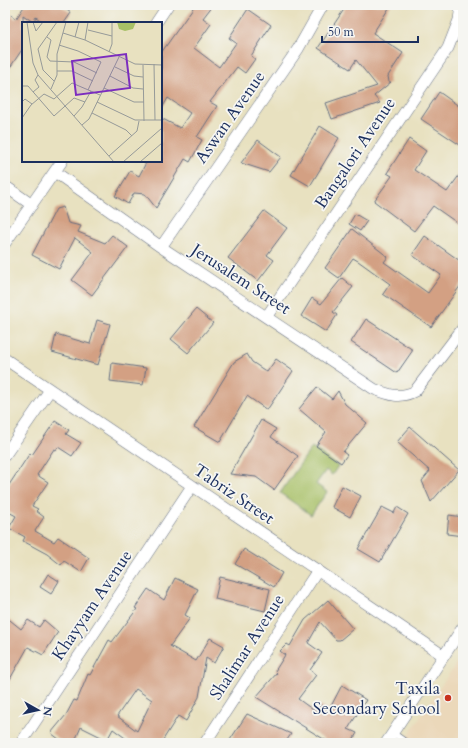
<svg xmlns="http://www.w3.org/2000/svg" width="468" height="748" font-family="Cardo,serif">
<rect width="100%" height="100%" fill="#f6f6f2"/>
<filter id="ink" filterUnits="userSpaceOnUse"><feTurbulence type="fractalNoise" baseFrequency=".025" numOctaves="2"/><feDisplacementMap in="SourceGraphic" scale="8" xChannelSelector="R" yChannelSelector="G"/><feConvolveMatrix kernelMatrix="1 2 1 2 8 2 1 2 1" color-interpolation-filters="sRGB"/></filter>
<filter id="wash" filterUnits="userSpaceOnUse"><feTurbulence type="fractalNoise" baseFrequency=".012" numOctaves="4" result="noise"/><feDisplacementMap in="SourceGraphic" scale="16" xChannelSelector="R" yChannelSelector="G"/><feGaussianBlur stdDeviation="0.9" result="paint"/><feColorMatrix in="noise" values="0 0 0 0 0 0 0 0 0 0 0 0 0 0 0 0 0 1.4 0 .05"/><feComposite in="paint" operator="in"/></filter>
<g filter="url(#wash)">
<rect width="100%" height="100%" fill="#e8e1c0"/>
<path fill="#ebd8ba" d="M 463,653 L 463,743 L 403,743 Z"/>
<path fill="#a7c066" stroke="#617862" d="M 312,447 L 338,466 L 332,475 L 326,470 L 316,484 L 327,492 L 311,515 L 280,493 Z"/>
<g id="blocks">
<path fill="#d3a083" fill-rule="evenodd" d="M 25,5 L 60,5 L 71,13 L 64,23 L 44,23 L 36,17 L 33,22 L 23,15 L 23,48 L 5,75 L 5,10 L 16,19 Z
M 195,5 L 213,5 L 203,18 L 211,24 L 194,48 L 219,67 L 236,43 L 229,38 L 248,9 L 271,25 L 251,56 L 255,59 L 245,73 L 237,67 L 210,102 L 217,106 L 197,137 L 202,140 L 190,162 L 185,159 L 156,208 L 145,194 L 134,193 L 128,204 L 115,196 L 130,171 L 139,176 L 147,161 L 161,161 L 161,118 L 180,128 L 190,113 L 168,98 L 161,110 L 161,53 Z
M 347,5 L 391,5 L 373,33 L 403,53 L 388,76 L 389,82 L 391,82 L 374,96 L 380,103 L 332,119 L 326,103 L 377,86 L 356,60 L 350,69 L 318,48 Z
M 439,92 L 463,109 L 463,147 L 421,119 Z
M 320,126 L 339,138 L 310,186 L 291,175 Z
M 409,139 L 426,151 L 414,170 L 447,192 L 463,170 L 463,227 L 433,206 L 414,231 L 374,201 L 392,176 L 387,173 Z
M 258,140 L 281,157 L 269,172 L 241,163 Z
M 63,207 L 68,223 L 81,226 L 78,232 L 105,243 L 112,235 L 128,247 L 92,295 L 72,280 L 93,252 L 75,238 L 59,269 L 32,255 L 56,209 Z
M 264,211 L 287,228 L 267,255 L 274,260 L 258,281 L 228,258 Z
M 355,214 L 367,221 L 360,231 L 349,224 Z
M 352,229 L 388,257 L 384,262 L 428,293 L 441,275 L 412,255 L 425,236 L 463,263 L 463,282 L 431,327 L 383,294 L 390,284 L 358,261 L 353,258 L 339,278 L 325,268 Z
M 342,278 L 353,287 L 333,312 L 337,315 L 326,332 L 301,316 L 312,298 L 321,304 Z
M 196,309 L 213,323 L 188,353 L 171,339 Z
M 366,319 L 413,350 L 397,373 L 351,342 Z
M 97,320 L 110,324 L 98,365 L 52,352 L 56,334 L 90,344 Z
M 247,354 L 252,362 L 267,372 L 276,359 L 293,371 L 267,410 L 247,396 L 220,442 L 194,427 L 234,362 Z
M 112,363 L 146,368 L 143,385 L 110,381 Z
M 317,387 L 332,399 L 338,391 L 345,404 L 367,423 L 343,452 L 347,455 L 341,463 L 316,446 L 326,432 L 299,409 Z
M 261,420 L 276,429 L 271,437 L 298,456 L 274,490 L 256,477 L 230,474 Z
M 55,421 L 69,430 L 66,434 L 81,443 L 72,456 L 58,447 L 56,450 L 54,449 L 37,475 L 48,482 L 32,506 L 38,509 L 36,511 L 44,517 L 35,531 L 54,542 L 58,537 L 89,558 L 81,572 L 64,561 L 61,565 L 47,554 L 23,541 L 25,537 L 9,528 L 16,516 L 5,510 L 5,491 L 30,453 L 32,455 Z
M 410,427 L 459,470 L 431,502 L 422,481 L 430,471 L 397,442 Z
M 342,486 L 361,496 L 350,517 L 332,507 Z
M 382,507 L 394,513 L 397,507 L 408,514 L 380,562 L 358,549 Z
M 449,515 L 463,517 L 463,536 L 447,534 Z
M 244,549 L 282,573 L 274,587 L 235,564 Z
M 48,574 L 59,581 L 51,594 L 40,587 Z
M 220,577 L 270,589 L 265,611 L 215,599 Z
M 175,578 L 198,589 L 185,615 L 190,618 L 170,646 L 196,661 L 210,638 L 224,646 L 214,663 L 206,658 L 199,697 L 186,721 L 178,716 L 161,743 L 132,743 L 113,729 L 107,740 L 81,727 L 74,743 L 64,743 L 51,733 L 66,715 L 74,700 L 77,701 L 88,674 L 90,675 L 109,640 L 112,642 L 137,609 L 135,608 L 148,589 L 164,600 ZM 136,689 L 152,700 L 137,731 L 117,716 Z
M 328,600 L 353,629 L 340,640 L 336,640 L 320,622 L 308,643 L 322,653 L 310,670 L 316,675 L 298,699 L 316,712 L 320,705 L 329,710 L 342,685 L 366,700 L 348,729 L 357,733 L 351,743 L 330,743 L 256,697 L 277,673 L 275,671 L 285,655 L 280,651 L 287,644 L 290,646 L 305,620 Z
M 5,616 L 21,629 L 28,620 L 39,627 L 44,620 L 58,632 L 43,655 L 28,647 L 5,688 Z
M 247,714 L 291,734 L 285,743 L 228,743 Z"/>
</g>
</g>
<g filter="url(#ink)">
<use href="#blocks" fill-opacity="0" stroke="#636d80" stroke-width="1"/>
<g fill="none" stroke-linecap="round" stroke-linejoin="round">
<g stroke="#636d80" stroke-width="7">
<path id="service" d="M 393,733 L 407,743"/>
</g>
<g stroke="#636d80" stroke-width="12">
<path id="minor" d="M 156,23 L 168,5
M 55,172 L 161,247 L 374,389 C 389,395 400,399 415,391 L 463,328
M 5,186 L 32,205
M 5,243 L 62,161
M 161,247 L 298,49 L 323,5
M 267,316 L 448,48 L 459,20 L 461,5
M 5,359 L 444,656
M 5,455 L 50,390
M 21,743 L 192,486
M 205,743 L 318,570
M 386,743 L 463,627"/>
</g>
<use href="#service" stroke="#fff" stroke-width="5.5"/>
<use href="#minor" stroke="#fff" stroke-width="11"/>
</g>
</g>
<circle fill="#c8321e" stroke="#f6f6f2" stroke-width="1.5" cx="448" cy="698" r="4"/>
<g text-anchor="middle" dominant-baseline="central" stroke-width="3.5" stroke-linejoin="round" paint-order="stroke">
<g font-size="17" fill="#1b2f5e" stroke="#f6f6f2">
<text transform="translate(230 117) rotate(-55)">Aswan Avenue</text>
<text transform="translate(355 153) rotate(-56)">Bangalori Avenue</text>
<text transform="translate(241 279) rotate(33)">Jerusalem Street</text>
<text transform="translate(234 494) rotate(34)">Tabriz Street</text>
<text transform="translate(92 605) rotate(-56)">Khayyam Avenue</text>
<text transform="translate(247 647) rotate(-57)">Shalimar Avenue</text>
</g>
<g font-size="17" fill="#1b2f5e" stroke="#f6f6f2" text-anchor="end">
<text x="440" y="688">Taxila<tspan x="440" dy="20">Secondary School</tspan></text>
</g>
</g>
<g transform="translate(22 22)">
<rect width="140" height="140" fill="#e8e1c0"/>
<path d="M 95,0 L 114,0 L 111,7 L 103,9 L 97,7 Z" fill="#a7c066"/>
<path fill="none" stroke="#969a99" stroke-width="1" d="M 5,0 L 11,41 L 16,53 L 92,140M 11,0 L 14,9 L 21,0M 66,8 L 90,14M 41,11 L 63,18 L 113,42 L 140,43M 25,15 L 29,18 L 25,35 L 28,39 L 52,40 L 75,51M 53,15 L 57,0M 0,16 L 0,29M 63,18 L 66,0M 37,23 L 56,29 L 79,40 L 66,68M 87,30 L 90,22 L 90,0M 132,42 L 133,98M 121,43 L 122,99M 93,45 L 112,54 L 121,55M 35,49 L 50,49 L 71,59M 88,54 L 111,66 L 121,67M 32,59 L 21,48 L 16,27 L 35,0M 0,64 L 6,64 L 32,94 L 52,76 L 63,80M 82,66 L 112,80 L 122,80M 29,67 L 35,53 L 35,32 L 44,0M 11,70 L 17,65 L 13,58 L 16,53M 0,80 L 3,77 L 10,82M 75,80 L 113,98 L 140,98M 70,91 L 104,108 L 110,114M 52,94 L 60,85 L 69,69M 0,96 L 9,83 L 22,72 L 32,77 L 50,61 L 78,73M 60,103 L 67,97 L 97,35M 87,134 L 115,109 L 117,99M 101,140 L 140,106M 118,140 L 140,121"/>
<path fill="#7b2cbf" fill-opacity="0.15" stroke="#7b2cbf" stroke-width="2" d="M 104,32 L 108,66 L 54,73 L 50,39 Z"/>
<rect width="140" height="140" fill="none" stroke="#1b2f5e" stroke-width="2"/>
</g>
<rect width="468" height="748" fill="none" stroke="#f6f6f2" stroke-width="20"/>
<g transform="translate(38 710) rotate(98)" stroke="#f6f6f2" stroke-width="3" paint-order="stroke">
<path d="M0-3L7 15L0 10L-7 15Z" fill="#1b2f5e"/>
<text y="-6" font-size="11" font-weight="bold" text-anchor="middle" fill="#1b2f5e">N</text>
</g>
<path d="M322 36v6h96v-6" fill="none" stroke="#1b2f5e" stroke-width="2"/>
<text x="328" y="36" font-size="12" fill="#1b2f5e" stroke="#f6f6f2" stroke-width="3" paint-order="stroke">50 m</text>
</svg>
